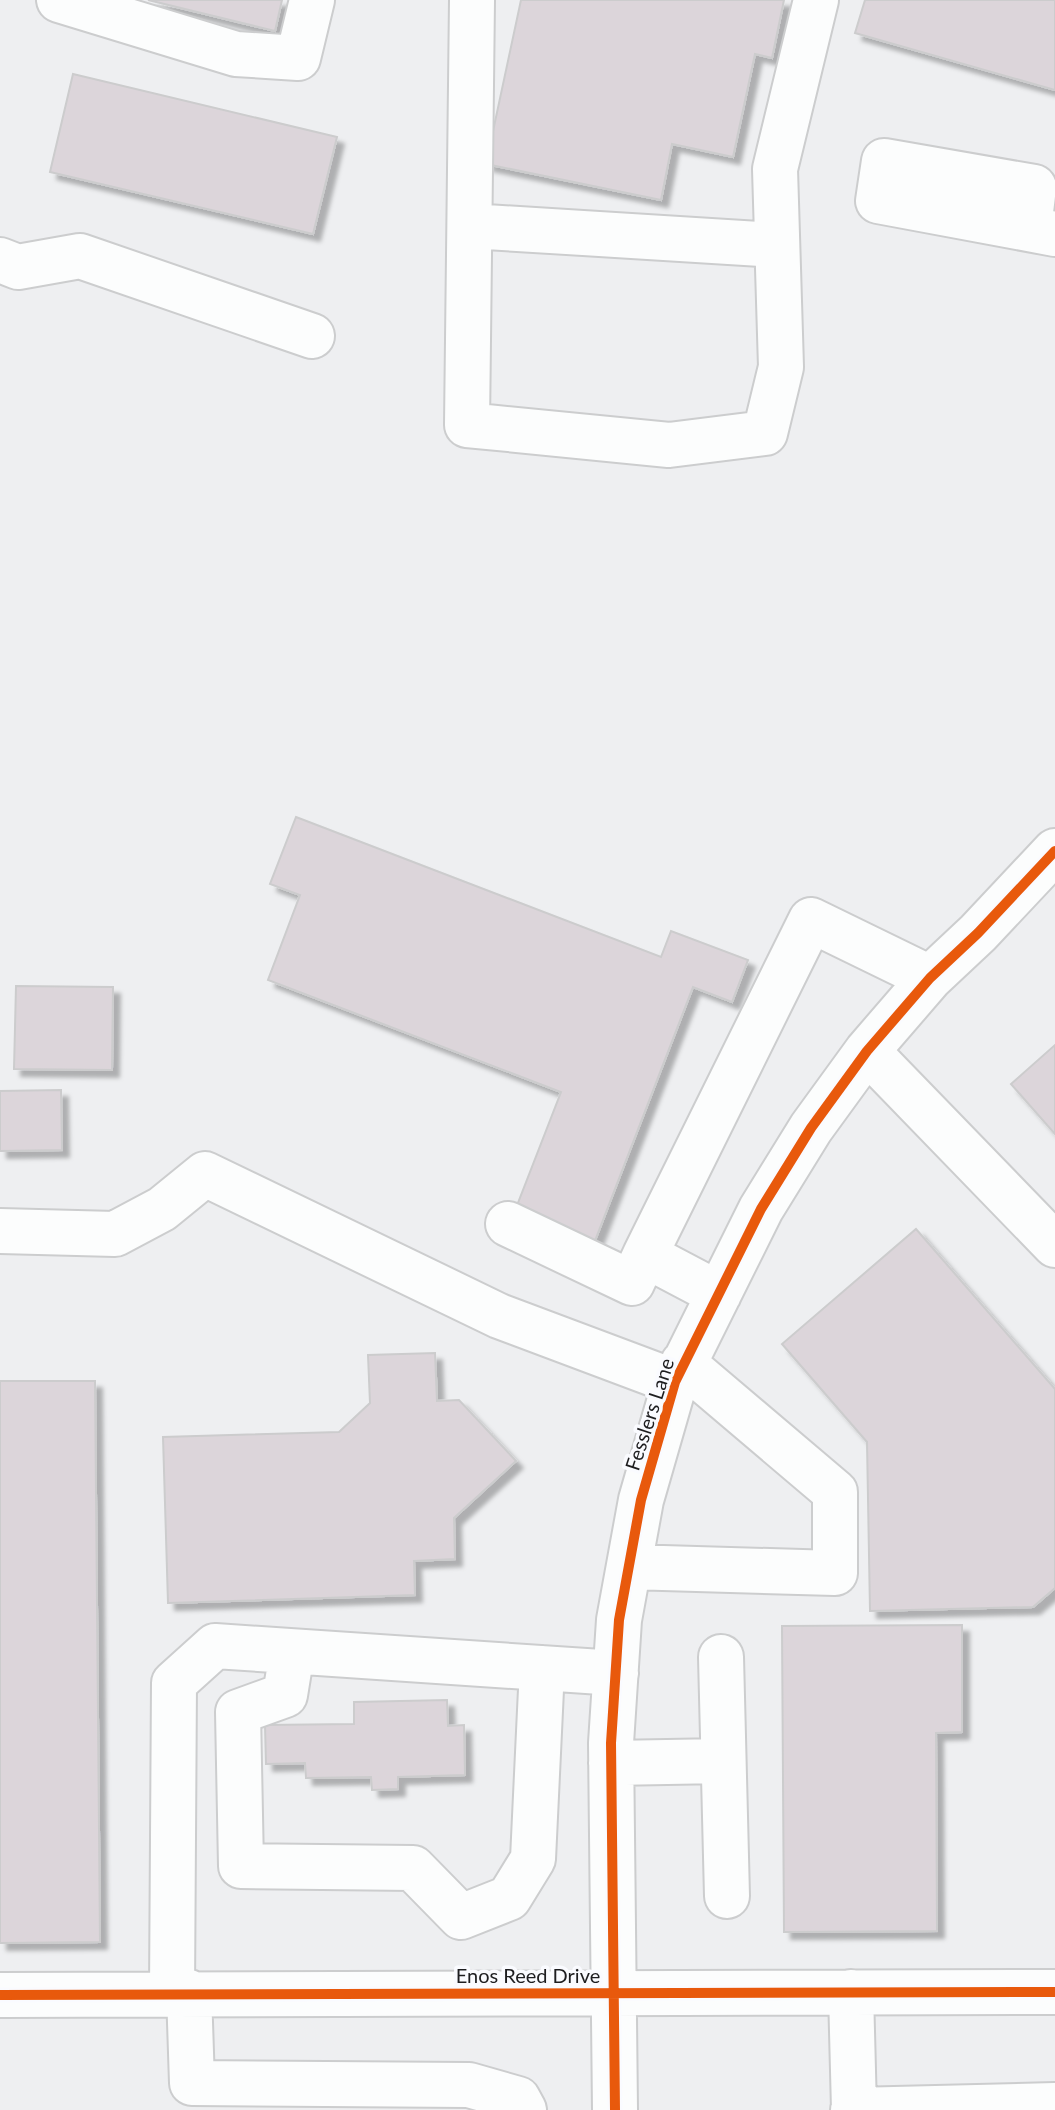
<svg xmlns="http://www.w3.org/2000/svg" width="1055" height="2110" font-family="Lato,sans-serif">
<defs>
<filter id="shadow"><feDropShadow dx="7" dy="7" stdDeviation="2" flood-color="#0004"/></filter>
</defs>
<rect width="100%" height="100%" fill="#eeeff1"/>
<path fill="#dcd5da" stroke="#cccccd" stroke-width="2" filter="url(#shadow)" d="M 148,0 L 282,0 L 275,31 Z
M 521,0 L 784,0 L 772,58 L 755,54 L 733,157 L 672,144 L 661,200 L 486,164 Z
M 865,0 L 1055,0 L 1055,90 L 855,33 Z
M 73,74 L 337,137 L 313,234 L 50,172 Z
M 296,817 L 661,957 L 671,931 L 748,960 L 732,1002 L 693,987 L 591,1251 L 511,1221 L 561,1092 L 268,980 L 300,895 L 270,884 Z
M 16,986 L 113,987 L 112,1070 L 14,1069 Z
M 1055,1045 L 1055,1134 L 1011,1084 Z
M 61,1090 L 62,1150 L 0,1151 L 0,1091 Z
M 916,1229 L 1055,1389 L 1055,1588 L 1033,1607 L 870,1611 L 867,1442 L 782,1344 Z
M 435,1353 L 437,1401 L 459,1400 L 516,1461 L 454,1518 L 455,1559 L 414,1561 L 415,1595 L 168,1603 L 163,1437 L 339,1432 L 370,1403 L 368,1355 Z
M 0,1381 L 95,1381 L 100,1942 L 0,1943 Z
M 962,1625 L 962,1732 L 936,1733 L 937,1931 L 784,1932 L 782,1626 Z
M 447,1700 L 448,1726 L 464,1725 L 465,1775 L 398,1777 L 398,1789 L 372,1790 L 371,1777 L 306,1778 L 305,1763 L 266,1764 L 265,1725 L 354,1724 L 354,1702 Z"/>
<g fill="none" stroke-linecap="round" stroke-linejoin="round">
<g stroke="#cccdce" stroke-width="48">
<path id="minor" d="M 59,0 L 236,54 L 298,58 L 312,0
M 472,0 L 467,425 L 669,445 L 765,433 L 781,367 L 775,169 L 816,0
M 470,226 L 777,245
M 1029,228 L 1034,187 L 884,161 L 878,201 L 1055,234
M 0,260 L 18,267 L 80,256 L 312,336
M 867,1051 L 1055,1245
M 508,1224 L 632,1283 L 645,1255
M 0,1231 L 115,1234 L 162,1209 L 205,1174 L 499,1316 L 675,1382
M 719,1294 L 645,1255 L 811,920 L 930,978
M 629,1567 L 835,1573 L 835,1492 L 683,1363
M 292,1652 L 285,1695 L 238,1712 L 241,1866 L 413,1868 L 461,1917 L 509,1898 L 533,1859 L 542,1668
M 721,1657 L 727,1896
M 611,1763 L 723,1761
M 172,1992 L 174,1683 L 215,1646 L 616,1673
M 189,1992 L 192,2083 L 469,2085 L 518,2099 L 524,2110
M 851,1992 L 854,2110
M 0,1995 L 1055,1992
M 615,2110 L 611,1743 L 619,1620 L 641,1500 L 675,1382 L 761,1209 L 811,1128 L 867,1051 L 930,978 L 978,933 L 1055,851
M 853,2110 L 1055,2105"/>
</g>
<use href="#minor" stroke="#fcfdfd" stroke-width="44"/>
<g stroke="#fafbff" stroke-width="15">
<path id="cycleway" d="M 0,1995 L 1055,1992
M 615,2110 L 611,1743 L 619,1620 L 641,1500 L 675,1382 L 761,1209 L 811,1128 L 867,1051 L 930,978 L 978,933 L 1055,851"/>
</g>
<use href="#cycleway" stroke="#e8590c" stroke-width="10"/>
</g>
<g text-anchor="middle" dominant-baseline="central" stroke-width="7" stroke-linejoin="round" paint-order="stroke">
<g font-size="20" fill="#1e1e20" stroke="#fafbff">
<text transform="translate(649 1414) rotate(-72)">Fesslers Lane</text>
<text x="528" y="1975">Enos Reed Drive</text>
</g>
</g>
</svg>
